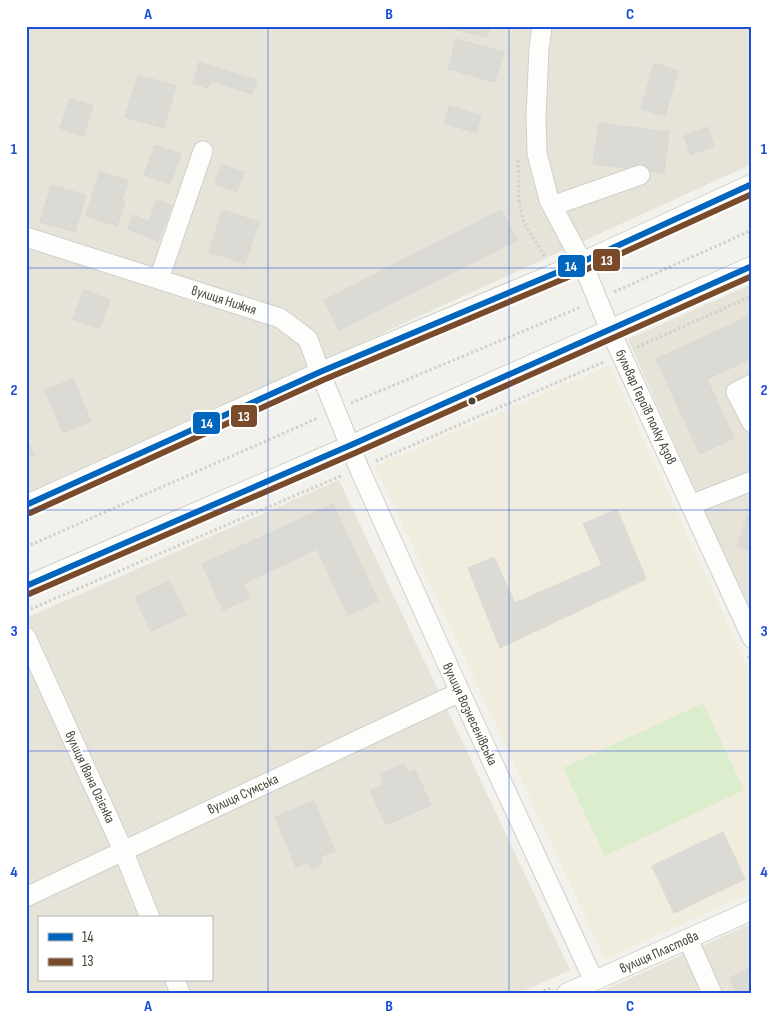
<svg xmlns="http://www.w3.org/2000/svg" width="778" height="1019" font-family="'Sofia Sans Condensed',sans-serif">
<rect width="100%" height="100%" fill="#f2f1ec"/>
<path fill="#e6e4d9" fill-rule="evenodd" d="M 26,26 L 752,26 L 752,164 L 26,496 Z
M 752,284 L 752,619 L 628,339 Z
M 339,480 L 570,970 L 520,993 L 26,993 L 26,618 ZM 39,918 L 211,918 L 211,980 L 39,980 Z
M 752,923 L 752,993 L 598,993 Z"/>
<path fill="#f0edde" d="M 610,365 L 752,677 L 752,892 L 605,959 L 375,466 Z"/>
<path fill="#dbedcc" d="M 703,703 L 744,790 L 605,856 L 563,768 Z"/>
<path fill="#dcdad4" stroke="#dad8d2" d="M 449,26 L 490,26 L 487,37 L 448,28 Z
M 747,26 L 752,26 L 752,39 Z
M 456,39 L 504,52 L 495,82 L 448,69 Z
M 199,62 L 257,80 L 252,94 L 211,81 L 208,88 L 193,83 Z
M 654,63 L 678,71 L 665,116 L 641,109 Z
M 138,75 L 176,86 L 164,128 L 125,117 Z
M 70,98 L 93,106 L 83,136 L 60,128 Z
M 449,106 L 481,116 L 476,133 L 444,123 Z
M 599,123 L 669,132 L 664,173 L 593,164 Z
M 708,127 L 714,146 L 691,155 L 684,136 Z
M 155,145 L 181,154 L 170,184 L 144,175 Z
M 222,165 L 244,172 L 237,192 L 215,184 Z
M 100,171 L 128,181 L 122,200 L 125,201 L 117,226 L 86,216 Z
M 51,185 L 86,195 L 75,232 L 40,222 Z
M 157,200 L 172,205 L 158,241 L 128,229 L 133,215 L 149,221 Z
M 222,210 L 259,222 L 245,264 L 209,252 Z
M 501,210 L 517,240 L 339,330 L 324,300 Z
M 26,268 L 30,269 L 26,281 Z
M 84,290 L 110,300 L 99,329 L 73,319 Z
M 752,315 L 752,358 L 707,379 L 734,438 L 700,454 L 656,359 Z
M 73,379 L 91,421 L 63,433 L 45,390 Z
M 26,438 L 34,455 L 26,458 Z
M 333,504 L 378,601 L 348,615 L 317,549 L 243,584 L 250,598 L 223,610 L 202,564 Z
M 617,509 L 646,579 L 500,648 L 468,568 L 494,557 L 515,603 L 602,565 L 583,524 Z
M 747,516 L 752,517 L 752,551 L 737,546 Z
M 169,581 L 186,615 L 151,631 L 135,598 Z
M 404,764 L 408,773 L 415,770 L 431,805 L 386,825 L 370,790 L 384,784 L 381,774 Z
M 314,801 L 335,851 L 321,856 L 322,863 L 316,868 L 311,867 L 307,862 L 296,867 L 275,817 Z
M 723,832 L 745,879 L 674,913 L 652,866 Z
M 752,967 L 752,993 L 736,993 L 729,978 Z"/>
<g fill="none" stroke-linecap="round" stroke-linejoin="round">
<g stroke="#d0cfca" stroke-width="21">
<path id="minor" d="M 542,26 L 539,49 L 536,115 L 537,153 L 549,200 L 582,262 L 610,330 L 752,638
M 552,206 L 640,175
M 26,237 L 280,318 L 308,339 L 320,372 L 359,468 L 460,692 L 594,981
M 159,279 L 203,151
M 752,384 L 736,392 L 752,423
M 26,505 L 320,372 L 582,262 L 752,184
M 690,505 L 752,481
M 26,586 L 351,445 L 752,266
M 26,637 L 123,850 L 150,918
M 26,897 L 460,692
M 688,939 L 712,993
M 175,980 L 180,993
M 567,993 L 752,910"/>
</g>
<path stroke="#d2d1cb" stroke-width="3" stroke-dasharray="2.5 2.5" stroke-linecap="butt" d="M 518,160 L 519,202 L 524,223 L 545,257
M 614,292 L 752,230
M 637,347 L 752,296
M 351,403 L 581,307
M 376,461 L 604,362
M 26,547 L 318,418
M 26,611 L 343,475
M 748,656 L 752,664
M 539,993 L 550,988"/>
<use href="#minor" stroke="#fdfdfc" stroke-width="19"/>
<g stroke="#fff" stroke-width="10">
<path id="bus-1" d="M 26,505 L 320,372 L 582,262 L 752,184
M 26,586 L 351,445 L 752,266"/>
</g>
<g stroke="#fff" stroke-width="10">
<path id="bus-2" d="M 30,513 L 323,380 L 585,270 L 752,194
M 29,594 L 355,453 L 752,276"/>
</g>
<use href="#bus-1" stroke="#0065bd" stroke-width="6"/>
<use href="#bus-2" stroke="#7a4b2a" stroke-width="6"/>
</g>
<path fill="none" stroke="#1d4ed8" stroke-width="1" stroke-opacity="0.55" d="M 268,26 L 268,993M 509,26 L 509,993M 26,268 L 752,268M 26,510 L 752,510M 26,751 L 752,751"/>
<circle fill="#494437" stroke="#fff" stroke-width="2" cx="472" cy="401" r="4.5"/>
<g text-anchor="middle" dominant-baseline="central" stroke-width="4" stroke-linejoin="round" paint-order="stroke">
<g font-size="14" fill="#494437" stroke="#fff">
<text transform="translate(224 300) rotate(18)">вулиця Нижня</text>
<text transform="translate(646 407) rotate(65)">бульвар Героїв полку Азов</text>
<text transform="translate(470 714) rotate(65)">вулиця Вознесенівська</text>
<text transform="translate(90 777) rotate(65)">вулиця Івана Огієнка</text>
<text transform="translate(243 794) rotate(-25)">вулиця Сумська</text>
<text transform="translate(659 952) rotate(-24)">вулиця Пластова</text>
</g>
</g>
<g stroke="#fff" stroke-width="2">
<rect x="592" y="248" width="29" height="24" rx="5" fill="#7a4b2a"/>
<rect x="557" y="254" width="29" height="24" rx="5" fill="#0065bd"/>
<rect x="230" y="404" width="28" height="24" rx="5" fill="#7a4b2a"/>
<rect x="192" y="411" width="29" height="24" rx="5" fill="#0065bd"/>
</g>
<g font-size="14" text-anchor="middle" font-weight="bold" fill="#fff">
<text x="607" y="265">13</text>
<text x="571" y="271">14</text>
<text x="244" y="421">13</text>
<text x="207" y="428">14</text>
</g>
<rect width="778" height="1019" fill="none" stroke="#ffffff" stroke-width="55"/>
<rect x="38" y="916" width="175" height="65" fill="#ffffff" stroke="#b6b4af"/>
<rect x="48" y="933" width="25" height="8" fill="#0065bd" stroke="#b6b4af"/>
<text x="82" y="942" font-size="15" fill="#494437">14</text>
<rect x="48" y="958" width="25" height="8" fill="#7a4b2a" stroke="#b6b4af"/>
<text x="82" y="966" font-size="15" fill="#494437">13</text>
<rect x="28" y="28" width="722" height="964" fill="none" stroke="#1d4ed8" stroke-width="2"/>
<g font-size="16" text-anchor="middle" font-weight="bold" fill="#1d4ed8">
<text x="148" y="19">A</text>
<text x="389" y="19">B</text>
<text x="630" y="19">C</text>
<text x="14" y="154">1</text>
<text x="764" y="154">1</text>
<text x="14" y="395">2</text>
<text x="764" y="395">2</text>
<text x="14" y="636">3</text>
<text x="764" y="636">3</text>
<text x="14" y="877">4</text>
<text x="764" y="877">4</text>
<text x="148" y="1011">A</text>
<text x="389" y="1011">B</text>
<text x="630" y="1011">C</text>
</g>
</svg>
